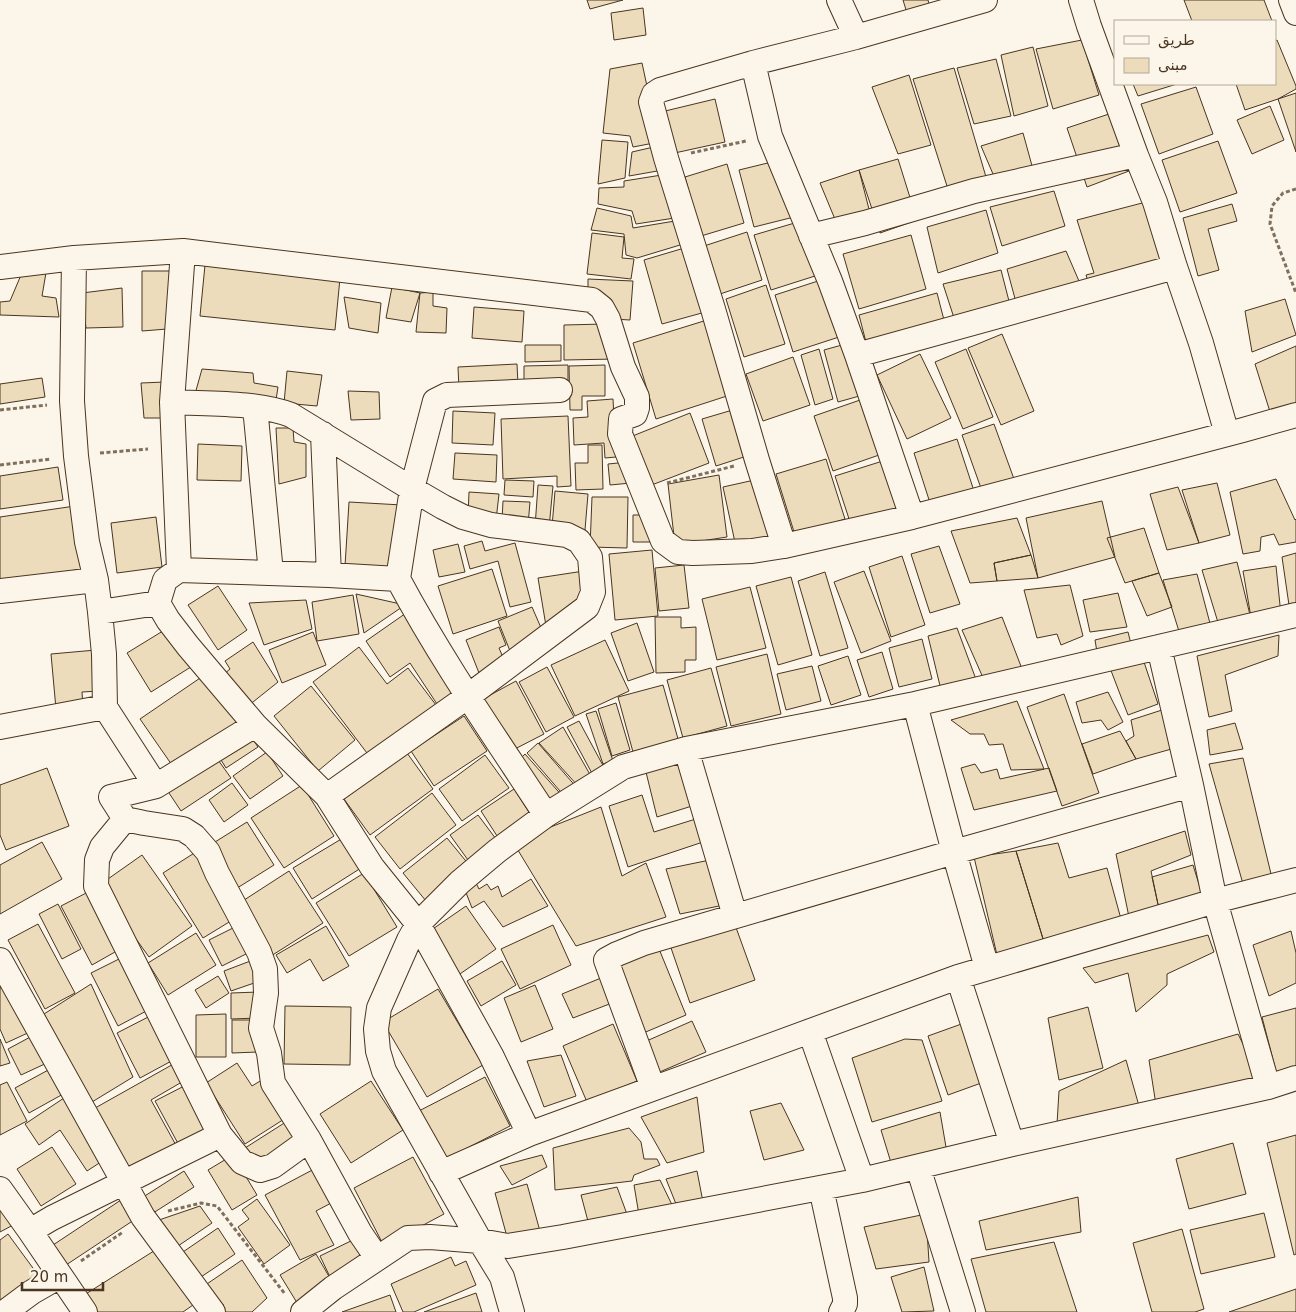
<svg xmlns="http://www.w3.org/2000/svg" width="1296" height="1312" font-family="'DejaVu Sans','Noto Sans Arabic',sans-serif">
<rect width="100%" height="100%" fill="#fbf6e9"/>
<path fill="#ecdcbc" stroke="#4a3520" d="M 587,0 L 623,0 L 590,9 Z
M 903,0 L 928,0 L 930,7 L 907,13 Z
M 1184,0 L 1264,0 L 1272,21 L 1192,21 Z
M 643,8 L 646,35 L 614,40 L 611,13 Z
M 1082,40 L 1099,95 L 1053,109 L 1036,49 Z
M 1277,40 L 1296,86 L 1296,89 L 1278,99 L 1245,110 L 1236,84 L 1275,84 L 1275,41 Z
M 1033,47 L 1048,106 L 1014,116 L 1001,55 Z
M 996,59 L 1011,116 L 974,124 L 957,68 Z
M 642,63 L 659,142 L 633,147 L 630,136 L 603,133 L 610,69 Z
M 954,68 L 991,194 L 953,205 L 913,79 Z
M 909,75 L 931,145 L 898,154 L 872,87 Z
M 1133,84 L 1177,84 L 1138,96 Z
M 1196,87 L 1213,134 L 1159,154 L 1141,104 Z
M 1296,93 L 1296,152 L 1278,99 Z
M 715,99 L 725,142 L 670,154 L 661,112 Z
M 1270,106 L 1284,140 L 1252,154 L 1237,120 Z
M 1109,114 L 1129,171 L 1087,187 L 1067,128 Z
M 1023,133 L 1034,173 L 996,181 L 981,146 Z
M 602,140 L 628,142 L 625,178 L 598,184 Z
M 1218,141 L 1237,193 L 1180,212 L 1162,160 Z
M 658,146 L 663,170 L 629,176 L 632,152 Z
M 898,159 L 917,220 L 880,233 L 859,170 Z
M 780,160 L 794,217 L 754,227 L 739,170 Z
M 727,164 L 744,223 L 701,236 L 685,177 Z
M 859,170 L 872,221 L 839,229 L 820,183 Z
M 668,174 L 681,217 L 636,224 L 632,211 L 598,204 L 599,188 L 624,187 L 624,181 Z
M 1054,191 L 1065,226 L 1002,246 L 990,207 Z
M 1146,202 L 1166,276 L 1092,294 L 1086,275 L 1094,273 L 1077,220 Z
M 1232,204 L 1237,221 L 1208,229 L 1219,270 L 1198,276 L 1183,218 Z
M 597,208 L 631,216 L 633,228 L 681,220 L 690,242 L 637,258 L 626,255 L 624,234 L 591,230 Z
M 986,210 L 998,253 L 938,273 L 927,227 Z
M 798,222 L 815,276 L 771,290 L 754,235 Z
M 747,232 L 762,280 L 720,294 L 704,246 Z
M 592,233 L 624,237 L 622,258 L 634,259 L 631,279 L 587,274 Z
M 911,235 L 926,289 L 859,309 L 843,254 Z
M 691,246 L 709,311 L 662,324 L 644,260 Z
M 1066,251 L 1082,288 L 1017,306 L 1007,269 Z
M 48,261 L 42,296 L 56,298 L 59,317 L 0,315 L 0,302 L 10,301 L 21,275 Z
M 205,265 L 340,278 L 335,330 L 200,316 Z
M 1001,270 L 1010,305 L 955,321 L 943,284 Z
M 142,271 L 170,271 L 167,329 L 142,331 Z
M 588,279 L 633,281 L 630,320 L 613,319 L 588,290 Z
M 821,280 L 839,337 L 793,352 L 775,295 Z
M 766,285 L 785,344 L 744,357 L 726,299 Z
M 392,287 L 420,293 L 411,322 L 386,318 Z
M 122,288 L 123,327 L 86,328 L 82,293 Z
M 433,292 L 433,306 L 447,308 L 446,333 L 416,332 L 420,293 Z
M 937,293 L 945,324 L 867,346 L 859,315 Z
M 344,297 L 381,303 L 378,333 L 349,328 Z
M 1285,299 L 1296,335 L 1252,352 L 1245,311 Z
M 474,307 L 524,311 L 522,342 L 472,338 Z
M 707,320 L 730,395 L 656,419 L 633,343 Z
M 605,324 L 616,359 L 564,360 L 564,325 Z
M 1002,334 L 1034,411 L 1001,425 L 968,348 Z
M 849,343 L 863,395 L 838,402 L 824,350 Z
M 525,345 L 561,345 L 561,361 L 525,362 Z
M 1296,346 L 1296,407 L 1271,415 L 1255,364 Z
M 819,349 L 833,399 L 815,405 L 801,355 Z
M 966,349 L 993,417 L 963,429 L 935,362 Z
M 920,354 L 951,418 L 907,439 L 877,375 Z
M 793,357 L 810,405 L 763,421 L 746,374 Z
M 517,364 L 518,385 L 459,389 L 458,367 Z
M 568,365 L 568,385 L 524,386 L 524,366 Z
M 605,365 L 605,396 L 582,396 L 582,410 L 570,410 L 569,366 Z
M 202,369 L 253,373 L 254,383 L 278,387 L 276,400 L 195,394 Z
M 287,371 L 322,375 L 317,406 L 284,403 Z
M 42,378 L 45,397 L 0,404 L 0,384 Z
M 165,382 L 164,418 L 144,418 L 141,383 Z
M 348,391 L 379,392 L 380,419 L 351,420 Z
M 613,399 L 616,457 L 605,458 L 604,443 L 574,445 L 573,418 L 588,417 L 587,401 Z
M 863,399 L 882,454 L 833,471 L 814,416 Z
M 736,409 L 750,455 L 716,466 L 702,419 Z
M 453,411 L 495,413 L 493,445 L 452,443 Z
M 690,413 L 709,463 L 649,486 L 630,437 Z
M 568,416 L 571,486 L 557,487 L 557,476 L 503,479 L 501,419 Z
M 994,424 L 1014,479 L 982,491 L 962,435 Z
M 276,428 L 293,428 L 294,442 L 306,444 L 306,477 L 279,484 Z
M 957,439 L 974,491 L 931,506 L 914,453 Z
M 198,444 L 242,446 L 241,481 L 197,480 Z
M 588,445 L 602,445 L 603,489 L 576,490 L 575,463 L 588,463 Z
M 455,453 L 497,455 L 496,482 L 453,479 Z
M 826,459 L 845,519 L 795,535 L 776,474 Z
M 886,460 L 902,511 L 852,528 L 835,476 Z
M 628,462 L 631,483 L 610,485 L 608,464 Z
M 58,467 L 63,500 L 0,509 L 0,476 Z
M 719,475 L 727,537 L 675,545 L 668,484 Z
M 759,479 L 772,539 L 736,547 L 723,487 Z
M 1276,479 L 1295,520 L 1296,519 L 1296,542 L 1279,545 L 1274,534 L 1261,537 L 1260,551 L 1243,554 L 1230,492 Z
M 505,480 L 534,481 L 533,497 L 504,495 Z
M 1217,483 L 1230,535 L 1199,543 L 1182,490 Z
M 538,485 L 553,486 L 549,528 L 535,527 Z
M 1178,487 L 1199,543 L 1167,550 L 1150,494 Z
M 555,491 L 588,494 L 585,530 L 552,527 Z
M 469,492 L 499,494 L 496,520 L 468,517 Z
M 592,497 L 628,497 L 627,548 L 590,547 Z
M 503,501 L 530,502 L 528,525 L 502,521 Z
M 1102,501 L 1115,557 L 1038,578 L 1026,518 Z
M 349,502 L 402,505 L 398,569 L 345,566 Z
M 75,506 L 83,569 L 0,581 L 0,517 Z
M 633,515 L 650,515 L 650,542 L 633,542 Z
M 156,517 L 162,567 L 117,573 L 111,523 Z
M 1017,518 L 1031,555 L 994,563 L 997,581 L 970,583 L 951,531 Z
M 1144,528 L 1159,573 L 1125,583 L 1107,538 Z
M 482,541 L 485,551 L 515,543 L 531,602 L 510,607 L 498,561 L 470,569 L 464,546 Z
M 458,544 L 465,572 L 439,577 L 433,550 Z
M 939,546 L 960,604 L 930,613 L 911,554 Z
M 652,550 L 658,616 L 615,620 L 609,554 Z
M 1296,553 L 1296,610 L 1290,612 L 1282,557 Z
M 1031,555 L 1038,578 L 997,581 L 994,563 Z
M 902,556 L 925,625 L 891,637 L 869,567 Z
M 1237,562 L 1252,623 L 1220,629 L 1202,570 Z
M 684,565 L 689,608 L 659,611 L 655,568 Z
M 1276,566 L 1281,615 L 1252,623 L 1243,571 Z
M 492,569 L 507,616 L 453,634 L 438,586 Z
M 584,571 L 579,609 L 547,632 L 538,578 Z
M 864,571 L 891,641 L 861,653 L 834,582 Z
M 825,572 L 848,648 L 820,656 L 798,581 Z
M 1159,573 L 1172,607 L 1147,616 L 1132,581 Z
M 1197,574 L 1212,631 L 1182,641 L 1163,580 Z
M 791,577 L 812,655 L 778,665 L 756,586 Z
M 1070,585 L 1083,636 L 1061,645 L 1057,634 L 1037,638 L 1024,590 Z
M 218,586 L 247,630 L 218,650 L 188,605 Z
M 750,587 L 766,648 L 717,660 L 702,599 Z
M 1118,593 L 1127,627 L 1090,632 L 1083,600 Z
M 356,594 L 405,605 L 364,633 Z
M 353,595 L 359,634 L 317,641 L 312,602 Z
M 306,600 L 312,629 L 264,645 L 249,603 Z
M 532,607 L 545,637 L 510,651 L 498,621 Z
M 409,611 L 461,687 L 437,704 L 410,663 L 390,677 L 366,641 Z
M 655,617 L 681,617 L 681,628 L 696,627 L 696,660 L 685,660 L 685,672 L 656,673 Z
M 1002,617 L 1024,674 L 984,680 L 962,630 Z
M 637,623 L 654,672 L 628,681 L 611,633 Z
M 171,626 L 194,665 L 151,692 L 127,653 Z
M 499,627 L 506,645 L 499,648 L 505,662 L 479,673 L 466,640 Z
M 957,628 L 977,682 L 941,690 L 928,636 Z
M 313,632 L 326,665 L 282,683 L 269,650 Z
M 1128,632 L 1131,644 L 1097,652 L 1095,640 Z
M 1279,635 L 1278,656 L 1225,675 L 1232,711 L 1209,717 L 1197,656 Z
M 922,639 L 932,679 L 899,687 L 889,648 Z
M 605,640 L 629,691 L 575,716 L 551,665 Z
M 253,642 L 278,682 L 248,706 L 223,675 L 230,669 L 225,661 Z
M 359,647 L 387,684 L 408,668 L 436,705 L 370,757 L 313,682 Z
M 96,650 L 99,691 L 82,692 L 83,707 L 56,709 L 51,654 Z
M 882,652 L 893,689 L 869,697 L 857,660 Z
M 767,654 L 781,714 L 731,726 L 716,667 Z
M 848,656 L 861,695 L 831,705 L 818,666 Z
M 1142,656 L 1158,704 L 1128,715 L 1110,668 Z
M 812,666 L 821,701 L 786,710 L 777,674 Z
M 547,667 L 574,717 L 546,732 L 519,682 Z
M 711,668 L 727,726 L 683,738 L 667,680 Z
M 206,674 L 240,723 L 174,768 L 140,719 Z
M 516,681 L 544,734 L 509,752 L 481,700 Z
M 663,685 L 678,739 L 633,752 L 618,697 Z
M 311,686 L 355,740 L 318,771 L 274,716 Z
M 1108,692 L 1123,722 L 1108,730 L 1101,720 L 1082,723 L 1076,702 Z
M 1064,694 L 1099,793 L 1062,806 L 1027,707 Z
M 1017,701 L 1044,769 L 1011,770 L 1003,744 L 989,745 L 984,734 L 970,734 L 951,720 Z
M 616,703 L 630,750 L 612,756 L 598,709 Z
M 1162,710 L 1175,748 L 1136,759 L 1126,741 L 1134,736 L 1131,720 Z
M 596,711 L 613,761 L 603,764 L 586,714 Z
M 464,716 L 487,751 L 434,786 L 411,751 Z
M 579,721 L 606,771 L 594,777 L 567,727 Z
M 1235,723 L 1243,749 L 1210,755 L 1207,730 Z
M 563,727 L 592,778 L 579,787 L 539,743 Z
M 1120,731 L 1136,759 L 1093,774 L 1082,744 Z
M 250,735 L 258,747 L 226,768 L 218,755 Z
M 538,743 L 578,789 L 567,799 L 527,753 Z
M 267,752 L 283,776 L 250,799 L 233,776 Z
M 407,753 L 433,789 L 370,835 L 344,799 Z
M 525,754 L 565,799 L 554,808 L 515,764 Z
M 678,754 L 692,806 L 657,817 L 644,764 Z
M 485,755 L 509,788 L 462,821 L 439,789 Z
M 216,757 L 231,778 L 181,811 L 167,790 Z
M 1243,758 L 1272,878 L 1243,884 L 1209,764 Z
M 975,764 L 981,773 L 997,769 L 1000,779 L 1049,768 L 1057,791 L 974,810 L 961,768 Z
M 47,768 L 69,826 L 6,850 L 0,835 L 0,785 Z
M 232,783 L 248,805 L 224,822 L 209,800 Z
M 302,785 L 334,836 L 284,868 L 251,818 Z
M 514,789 L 532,817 L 499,839 L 481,811 Z
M 432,793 L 456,825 L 400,869 L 375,837 Z
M 642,795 L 654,832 L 699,818 L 706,841 L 628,867 L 609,806 Z
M 601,807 L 622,876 L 646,863 L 666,917 L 576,946 L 513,842 Z
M 478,815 L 496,839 L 468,860 L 450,835 Z
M 247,822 L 274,865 L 234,890 L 207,847 Z
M 1185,831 L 1191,855 L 1151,871 L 1159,909 L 1129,917 L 1116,854 Z
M 343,838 L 361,868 L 312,899 L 293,868 Z
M 447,838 L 470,866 L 426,901 L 403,873 Z
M 42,842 L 62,879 L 0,914 L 0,865 Z
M 1058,843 L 1069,878 L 1107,868 L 1121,919 L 1044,942 L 1016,851 Z
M 199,850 L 239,916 L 203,938 L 163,873 Z
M 1016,851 L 1044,942 L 997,955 L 974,857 Z
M 142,855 L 192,926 L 149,957 L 98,886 Z
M 710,860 L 724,905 L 680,914 L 666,869 Z
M 1193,865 L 1202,894 L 1159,909 L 1152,877 Z
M 289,871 L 323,923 L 271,956 L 238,904 Z
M 364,873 L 397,927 L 349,956 L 316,903 Z
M 473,877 L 479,889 L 487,884 L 491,890 L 498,886 L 502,897 L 531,879 L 548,906 L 503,927 L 484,901 L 472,908 L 463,885 Z
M 92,890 L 122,948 L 92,965 L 61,906 Z
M 58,904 L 81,949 L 62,959 L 39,914 Z
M 466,906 L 496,949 L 457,976 L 427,933 Z
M 734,922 L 755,980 L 690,1003 L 670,945 Z
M 38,924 L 75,993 L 45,1009 L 8,940 Z
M 239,925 L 252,951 L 222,966 L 209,940 Z
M 553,925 L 571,965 L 520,989 L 501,949 Z
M 326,926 L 349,966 L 323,981 L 310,959 L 287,973 L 276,955 Z
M 1291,931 L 1296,953 L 1296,983 L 1269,996 L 1253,945 Z
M 196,933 L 216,965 L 168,995 L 148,963 Z
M 1208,935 L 1214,952 L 1167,974 L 1167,985 L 1136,1012 L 1128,973 L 1095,983 L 1083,968 Z
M 657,944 L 686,1015 L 641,1034 L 611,963 Z
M 125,956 L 152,1008 L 118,1026 L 91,973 Z
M 253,960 L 260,981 L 231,991 L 224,971 Z
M 502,961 L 516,985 L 481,1006 L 467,981 Z
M 218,976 L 229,993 L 206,1008 L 195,990 Z
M 601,978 L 612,1003 L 573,1018 L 562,994 Z
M 12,983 L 32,1031 L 6,1043 L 0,1029 L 0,988 Z
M 91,984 L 133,1077 L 92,1102 L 44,1014 Z
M 535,985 L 553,1029 L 521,1042 L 504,998 Z
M 438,989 L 483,1065 L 427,1097 L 383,1022 Z
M 259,992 L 259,1018 L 231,1019 L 231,993 Z
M 285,1006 L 351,1007 L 350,1065 L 284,1064 Z
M 1088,1007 L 1103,1068 L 1059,1080 L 1048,1018 Z
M 1296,1008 L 1296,1070 L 1277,1075 L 1262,1017 Z
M 154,1014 L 177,1058 L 140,1078 L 117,1033 Z
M 226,1014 L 226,1057 L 196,1057 L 196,1015 Z
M 232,1020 L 257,1020 L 258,1052 L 232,1053 Z
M 692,1021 L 706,1052 L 655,1074 L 642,1043 Z
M 967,1022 L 984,1082 L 948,1095 L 928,1036 Z
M 613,1024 L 637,1081 L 587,1102 L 563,1046 Z
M 1238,1034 L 1261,1080 L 1156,1105 L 1149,1060 Z
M 34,1035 L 49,1062 L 21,1075 L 8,1049 Z
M 0,1039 L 10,1063 L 0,1066 Z
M 905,1039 L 922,1040 L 942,1101 L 872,1122 L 852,1058 Z
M 561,1055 L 576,1096 L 544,1107 L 527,1061 Z
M 1126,1060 L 1139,1106 L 1057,1124 L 1059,1091 Z
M 177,1062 L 187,1079 L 151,1100 L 177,1147 L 124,1177 L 88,1112 Z
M 237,1063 L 252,1086 L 265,1078 L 289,1116 L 245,1144 L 206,1083 Z
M 52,1068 L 65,1093 L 29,1113 L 15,1088 Z
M 485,1077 L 510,1126 L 438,1163 L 413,1114 Z
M 371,1081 L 403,1130 L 351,1163 L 320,1114 Z
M 7,1082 L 27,1121 L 0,1135 L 0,1085 Z
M 188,1084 L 214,1131 L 181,1149 L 155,1101 Z
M 67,1096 L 107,1158 L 87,1171 L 60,1130 L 39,1145 L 25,1124 Z
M 697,1097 L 704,1152 L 667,1163 L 641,1117 Z
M 781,1103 L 804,1150 L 764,1160 L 750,1111 Z
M 940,1112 L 947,1153 L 892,1166 L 881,1130 Z
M 289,1120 L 302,1139 L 258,1168 L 245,1148 Z
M 629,1128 L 641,1142 L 644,1159 L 657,1159 L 660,1165 L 634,1175 L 632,1181 L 555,1190 L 553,1148 Z
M 1296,1135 L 1296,1254 L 1294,1255 L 1267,1143 Z
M 1233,1143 L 1246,1194 L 1189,1209 L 1176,1159 Z
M 52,1147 L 76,1184 L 41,1206 L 17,1169 Z
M 233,1155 L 257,1195 L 232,1210 L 208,1170 Z
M 542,1155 L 547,1167 L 512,1185 L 500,1166 Z
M 413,1157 L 444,1214 L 384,1246 L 354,1188 Z
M 318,1167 L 335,1201 L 316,1211 L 334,1245 L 300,1260 L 265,1195 Z
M 184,1171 L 194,1187 L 150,1215 L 140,1199 Z
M 697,1171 L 703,1202 L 676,1204 L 666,1179 Z
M 660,1180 L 674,1209 L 639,1215 L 634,1185 Z
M 527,1184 L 541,1235 L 509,1244 L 495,1193 Z
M 617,1187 L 628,1217 L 589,1225 L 581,1195 Z
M 1078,1197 L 1081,1232 L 986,1250 L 979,1221 Z
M 124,1198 L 137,1218 L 66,1265 L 53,1245 Z
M 257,1199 L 290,1245 L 264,1264 L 238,1227 L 249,1219 L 242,1210 Z
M 0,1203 L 17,1223 L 0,1232 Z
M 200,1206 L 212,1223 L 175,1248 L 156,1221 Z
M 1264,1213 L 1275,1257 L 1201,1274 L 1190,1230 Z
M 926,1214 L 929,1262 L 876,1269 L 864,1227 Z
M 218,1228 L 235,1254 L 198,1279 L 180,1254 Z
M 1182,1229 L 1204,1309 L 1195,1312 L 1152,1312 L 1133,1243 Z
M 8,1234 L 41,1279 L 0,1310 L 0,1240 Z
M 359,1237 L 370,1260 L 331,1279 L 320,1256 Z
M 1054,1242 L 1077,1312 L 986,1312 L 971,1259 Z
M 157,1249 L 193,1305 L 183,1312 L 91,1312 L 81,1297 Z
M 316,1254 L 334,1285 L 299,1306 L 280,1275 Z
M 451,1257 L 455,1266 L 466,1261 L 476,1285 L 414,1312 L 403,1312 L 391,1284 Z
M 242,1260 L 267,1298 L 252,1312 L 216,1312 L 215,1311 L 224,1305 L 211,1306 L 201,1288 Z
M 924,1267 L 934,1311 L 902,1312 L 891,1277 Z
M 1296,1289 L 1296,1312 L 1229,1312 Z
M 476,1293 L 482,1312 L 424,1312 Z
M 390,1295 L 396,1312 L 342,1312 Z"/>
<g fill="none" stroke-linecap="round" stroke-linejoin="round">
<g stroke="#4a3520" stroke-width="26">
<path id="minor" d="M 839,0 L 856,37
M 1081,0 L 1089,26 L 1136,155 L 1155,202 L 1175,267 L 1201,343 L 1227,434
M 1291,0 L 1296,13
M 753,63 L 660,90 L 654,94 L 651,102 L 666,158 L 713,309 L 757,460 L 784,546
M 811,236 L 865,223 L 974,191 L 1136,155
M 74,258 L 72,401 L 76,456 L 87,542 L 96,580 L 100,612 L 104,654 L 105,707 L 156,786
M 0,267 L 74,258 L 183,251 L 592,300 L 602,308 L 608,319 L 623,367 L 637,397 L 637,408 L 635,414 L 621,419 L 620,434 L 663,541 L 678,552 L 693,553 L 752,551 L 784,546 L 912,517 L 1243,430 L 1296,415
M 857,355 L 1175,267
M 172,402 C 210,404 256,402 291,415 L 412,489 L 443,507 L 463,517 L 491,525 L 567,535 L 579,541 L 590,557 L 593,592 L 587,607 L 467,697 L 327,796
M 255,407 L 271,573
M 323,434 L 329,575
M 912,517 L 857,355 L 830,281 L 770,136 L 753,63 L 856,37 L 985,0
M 179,570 L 172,402 L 183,251
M 398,579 L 412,489 L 435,401 L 447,395 L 560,390
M 0,591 L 96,580
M 100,612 L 158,603
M 1159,647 L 1191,785 L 1215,901 L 1268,1087
M 915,704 L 954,852 L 987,968
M 255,725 L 156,786 L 111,797 L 125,819 L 144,823 L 183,829 L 194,836 L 208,852 L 217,873 L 259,952 L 265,969 L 266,993 L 261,1028 L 269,1053 L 273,1083 L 309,1140 L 360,1233 L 377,1258
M 0,727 L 105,707
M 686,749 L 735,916
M 125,819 L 102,847 L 97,860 L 96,886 L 220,1135 L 242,1162 L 260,1170 L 273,1166 L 309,1140
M 0,960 L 143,1217 L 213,1312
M 958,977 L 1012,1144
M 810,1031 L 862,1180
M 653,1088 L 606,960 L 617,954 L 644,943 L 954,852 L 1191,785
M 529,1134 L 491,1055 L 418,924 L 372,867 L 327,796 L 255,725 L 188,646 L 168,620 L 158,603 L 165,580 L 179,570 L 329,575 L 398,579 C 442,661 495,737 546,815
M 918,1167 L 963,1312
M 441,1173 L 529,1134 L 958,977 L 1215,901 L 1296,880
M 821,1188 L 845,1298 L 845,1304 L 841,1312
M 0,1189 L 30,1231 L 85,1312
M 30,1231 L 52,1218 L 220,1135
M 5,1312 L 32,1292 L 60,1276
M 303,1312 L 333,1288 L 408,1238 L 430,1237 L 480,1241 L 508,1246 L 563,1237 L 862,1180 L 1012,1144 L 1268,1087 L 1296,1078
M 512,1312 L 502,1277 L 480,1241 L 384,1071 L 378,1051 L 376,1029 L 379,1008 L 409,940 L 418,924 L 460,882 L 497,851 L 546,815 L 623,767 L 686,749 L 915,704 L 1296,615"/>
</g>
<path stroke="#7f6f5c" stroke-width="3" stroke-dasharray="4 2.5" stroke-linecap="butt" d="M 691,153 L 746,141
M 1296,189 L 1283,193 L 1272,206 L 1270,224 L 1296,293
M 0,410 L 47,405
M 100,453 L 148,449
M 0,465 L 51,459
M 667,483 L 734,466
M 168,1211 L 201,1203 L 217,1206 L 285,1294
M 81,1261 L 123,1232"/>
<use href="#minor" stroke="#fbf6e9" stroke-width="24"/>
</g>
<rect x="1114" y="20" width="162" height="65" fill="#fbf6e9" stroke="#b4a999"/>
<rect x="1124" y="36" width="25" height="8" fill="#fbf6e9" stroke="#b4a999"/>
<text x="1158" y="45" font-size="15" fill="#4a3520">طريق</text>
<rect x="1124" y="58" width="25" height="15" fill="#ecdcbc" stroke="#b4a999"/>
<text x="1158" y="70" font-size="15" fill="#4a3520">مبنى</text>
<path d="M22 1282v8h81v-8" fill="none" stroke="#4a3520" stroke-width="2.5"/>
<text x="30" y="1282" font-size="15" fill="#4a3520" stroke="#fbf6e9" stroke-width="4" paint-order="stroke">20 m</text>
</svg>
